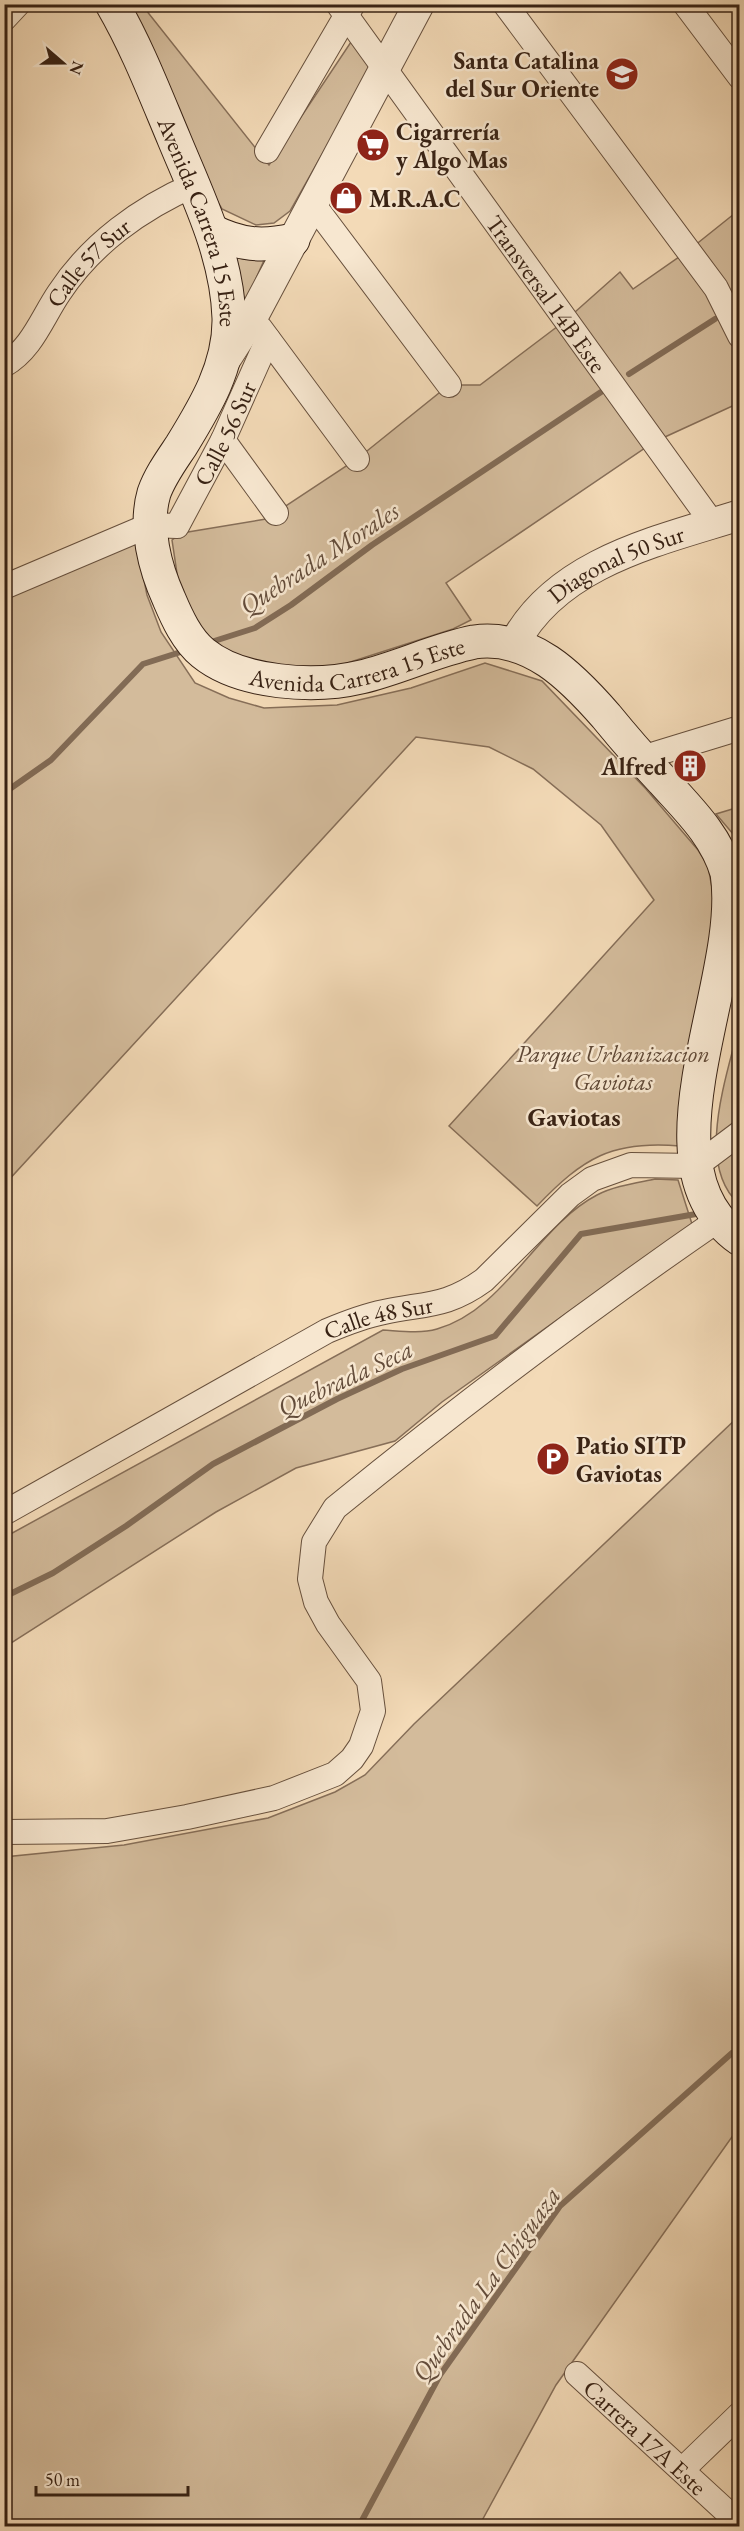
<svg xmlns="http://www.w3.org/2000/svg" width="744" height="2531" font-family="'EB Garamond',serif">
<rect width="100%" height="100%" fill="#f3dab7"/>
<filter id="stains"><feTurbulence type="fractalNoise" baseFrequency=".00333" numOctaves="4"/><feColorMatrix values="0 0 0 0 .2 0 0 0 0 .09 0 0 0 0 .02 0 0 0 .5 -.17"/></filter>
<radialGradient id="worn" r=".72"><stop offset=".6" stop-color="#630" stop-opacity="0"/><stop offset="1" stop-color="#630" stop-opacity=".3"/></radialGradient>
<path fill="#d3bb9b" stroke="#866e58" stroke-width="1.5" d="M 125,5 L 142,5 L 269,165 L 351,42 L 372,66 L 290,211 L 274,223 L 256,225 L 222,209 L 207,184 Z
M 739,210 L 739,403 L 654,442 L 446,583 L 471,620 L 453,629 L 307,676 L 217,655 L 181,600 L 172,540 L 182,533 L 266,519 L 357,459 L 449,385 L 480,385 L 566,320 L 620,272 L 633,289 L 689,250 Z
M 235,254 L 265,258 L 237,322 Z
M 136,540 L 147,595 L 161,632 L 195,683 L 229,698 L 264,708 L 337,705 L 411,688 L 485,663 L 542,681 L 646,789 L 698,850 L 708,866 L 716,910 L 680,1146 C 612,1140 583,1158 537,1206 L 449,1126 L 654,900 L 601,825 L 533,769 L 489,747 L 416,737 L 5,1184 L 5,598 Z
M 739,807 L 740,807 L 739,841 L 716,814 Z
M 739,1025 L 739,1204 C 694,1164 728,1074 739,1025 Z
M 655,1179 L 678,1180 L 692,1224 L 442,1402 L 395,1441 L 296,1468 L 216,1512 L 5,1647 L 5,1537 L 383,1330 C 400,1331 420,1334 437,1329 C 506,1309 537,1226 597,1195 C 614,1186 636,1183 655,1179 Z
M 739,1416 L 739,2127 L 556,2385 L 479,2526 L 5,2526 L 4,1857 L 124,1845 L 268,1818 L 335,1792 L 365,1775 L 414,1724 Z"/>
<g fill="none" stroke-linecap="round" stroke-linejoin="round">
<path stroke="#826b55" stroke-width="6" d="M 629,374 L 715,319
M 208,643 L 255,628 L 291,605 L 372,545 L 601,392
M 4,793 L 51,760 L 143,664 L 187,650
M 736,1209 L 740,1209
M 4,1597 L 53,1573 L 126,1526 L 213,1464 L 337,1399 L 402,1369 L 495,1336 L 581,1234 L 696,1214
M 359,2526 L 440,2375 L 560,2206 L 732,2053 L 740,2051"/>
<g stroke="#67503d" stroke-width="26">
<g id="minor">
<path id="s1" d="M 338,4 L 713,524"/>
<path d="M 505,4 L 716,288 L 740,336"/>
<path d="M 685,4 L 740,77"/>
<path d="M 4,19 L 18,4"/>
<path d="M 267,151 L 353,4"/>
<path d="M 313,204 L 449,385"/>
<path d="M 260,328 L 357,459"/>
<path id="s2" d="M 4,365 C 32,349 42,318 59,293 C 91,244 141,208 194,185"/>
<path d="M 223,440 L 276,513"/>
<path id="s3" d="M 4,587 L 150,525 L 177,526 L 223,440 L 268,339"/>
<path d="M 642,758 L 740,728"/>
<path id="s4" d="M 4,1513 L 327,1331 C 346,1323 364,1316 384,1312 C 426,1303 447,1307 484,1280 L 570,1195 L 592,1179 L 631,1165 L 696,1166 L 740,1133"/>
<path d="M 4,1832 L 107,1831 L 187,1817 L 274,1798 L 335,1774 L 352,1759 L 361,1746 L 373,1711 L 369,1681 L 328,1624 L 316,1602 L 310,1579 L 314,1542 L 335,1508 C 459,1407 586,1311 718,1220"/>
<path id="s5" d="M 577,2374 L 740,2524"/>
<path d="M 683,2469 L 740,2414"/>
</g>
</g>
<g stroke="#67503d" stroke-width="32">
<g id="tertiary">
<path d="M 223,363 L 252,318 L 419,4"/>
<path id="s6" d="M 514,644 C 557,562 658,541 740,515"/>
</g>
</g>
<g stroke="#382214" stroke-width="35">
<g id="secondary">
<path id="s7" d="M 112,4 C 137,47 155,94 174,139 C 198,197 227,255 229,318 C 230,366 205,407 181,446 C 171,461 160,476 154,493 C 144,527 155,568 169,599 C 177,618 187,640 203,653 C 241,684 315,688 361,677 C 399,668 435,650 474,642 C 530,634 572,677 606,716 C 624,738 643,760 663,781 C 688,809 716,835 727,873 C 744,980 635,1165 740,1239"/>
<path d="M 212,231 C 240,245 262,247 293,240"/>
</g>
</g>
<use href="#minor" stroke="#f7e7d0" stroke-width="24"/>
<use href="#tertiary" stroke="#f7e7d0" stroke-width="30"/>
<use href="#secondary" stroke="#f7e7d0" stroke-width="33"/>
</g>
<defs>
<g id="school-disc" transform="scale(1.725)"><circle r="9.5" fill="#8f2418" stroke="#f7e7d0"/><path d="M0-5L7-2L0 1L-7-2ZM-4 1L0 2.5L4 1V4Q0 6-4 4Z" fill="#fff"/></g>
<g id="supermarket-disc" transform="scale(1.725)"><circle r="9.5" fill="#8f2418" stroke="#f7e7d0"/><path d="M-6-5.5h2.5l.6 2H6L4.5 2H-2.5L-4.4-4H-6ZM-1.5 3.2a1.3 1.3 0 1 0 .1 0ZM3 3.2a1.3 1.3 0 1 0 .1 0Z" fill="#fff"/></g>
<g id="shop-disc" transform="scale(1.725)"><circle r="9.5" fill="#8f2418" stroke="#f7e7d0"/><path d="M-5-2.5h2.3a2.7 3.5 0 0 1 5.4 0H5L5.5 6h-11ZM-1.5-2.5h3a1.5 2.3 0 0 0-3 0Z" fill="#fff"/></g>
<g id="building-disc" transform="scale(1.725)"><circle r="9.5" fill="#8f2418" stroke="#f7e7d0"/><path d="M-4-6H4V6H1V3H-1V6H-4ZM-2.5-4.3h1.7v1.8h-1.7ZM.8-4.3h1.7v1.8H.8ZM-2.5-1h1.7V.8h-1.7ZM.8-1h1.7V.8H.8Z" fill="#fff"/></g>
<g id="parking-disc" transform="scale(1.725)"><circle r="9.5" fill="#8f2418" stroke="#f7e7d0"/><path d="M-3.5-5.5H1a3.5 3.5 0 0 1 0 7H-1V5.5H-3.5ZM-1-3.4V-.6H.8a1.4 1.4 0 0 0 0-2.8Z" fill="#fff"/></g>
</defs>
<g fill-rule="evenodd">
<use href="#school-disc" x="622" y="74"/>
<use href="#supermarket-disc" x="373" y="145"/>
<use href="#shop-disc" x="346" y="198"/>
<use href="#building-disc" x="690" y="766"/>
<use href="#parking-disc" x="553" y="1459"/>
</g>
<g text-anchor="middle" dominant-baseline="central" stroke-width="5" stroke-linejoin="round" paint-order="stroke">
<g font-size="24" font-weight="bold" fill="#382214" stroke="#f7e7d0" text-anchor="start">
<text x="599" y="60" text-anchor="end">Santa Catalina<tspan x="599" dy="28">del Sur Oriente</tspan></text>
<text x="396" y="131">Cigarrería<tspan x="396" dy="28">y Algo Mas</tspan></text>
<text x="369" y="198">M.R.A.C</text>
<text x="667" y="766" text-anchor="end">Alfred</text>
<text x="576" y="1445">Patio SITP<tspan x="576" dy="28">Gaviotas</tspan></text>
</g>
<g font-size="24" fill="#382214" stroke="#f7e7d0">
<text stroke="none"><textPath href="#s7" startOffset="236">Avenida Carrera 15 Este</textPath></text>
<text stroke="none"><textPath href="#s2" startOffset="134">Calle 57 Sur</textPath></text>
<text stroke="none"><textPath href="#s1" startOffset="357">Transversal 14B Este</textPath></text>
<text stroke="none"><textPath href="#s3" startOffset="290">Calle 56 Sur</textPath></text>
<text stroke="none"><textPath href="#s6" startOffset="134">Diagonal 50 Sur</textPath></text>
<text stroke="none"><textPath href="#s7" startOffset="866">Avenida Carrera 15 Este</textPath></text>
<text stroke="none"><textPath href="#s4" startOffset="424">Calle 48 Sur</textPath></text>
<text stroke="none"><textPath href="#s5" startOffset="93">Carrera 17A Este</textPath></text>
</g>
<g font-size="24" font-style="italic" fill="#5f4836" stroke="#f7e7d0">
<text x="613" y="1053">Parque Urbanizacion<tspan x="613" dy="28">Gaviotas</tspan></text>
</g>
<g font-size="26" font-style="italic" fill="#634c3a" stroke="#f7e7d0">
<text transform="translate(319 558) rotate(-33)">Quebrada Morales</text>
<text transform="translate(345 1378) rotate(-25)">Quebrada Seca</text>
<text transform="translate(486 2284) rotate(-54)">Quebrada La Chiguaza</text>
</g>
<g font-size="26" font-weight="bold" fill="#382214" stroke="#f7e7d0">
<text x="574" y="1117">Gaviotas</text>
</g>
</g>
<rect width="744" height="2531" fill="none" stroke="#f3dab7" stroke-width="24"/>
<rect x="6" y="6" width="732" height="2519" fill="none" stroke="#382214" stroke-width="3"/>
<rect x="12" y="12" width="720" height="2507" fill="none" stroke="#382214" stroke-width="1.5"/>
<g transform="translate(63 63) rotate(110)" stroke="#f7e7d0" stroke-width="4.5" paint-order="stroke">
<path d="M0-4.5L10 22L0 15L-10 22Z" fill="#382214"/>
<text y="-9" font-size="16" font-weight="bold" text-anchor="middle" fill="#382214">N</text>
</g>
<path d="M36 2486v9h152v-9" fill="none" stroke="#382214" stroke-width="3"/>
<text x="45" y="2486" font-size="18" fill="#382214" stroke="#f7e7d0" stroke-width="4.5" paint-order="stroke">50 m</text>
<rect width="100%" height="100%" filter="url(#stains)"/>
<rect width="100%" height="100%" fill="url(#worn)"/>
</svg>
